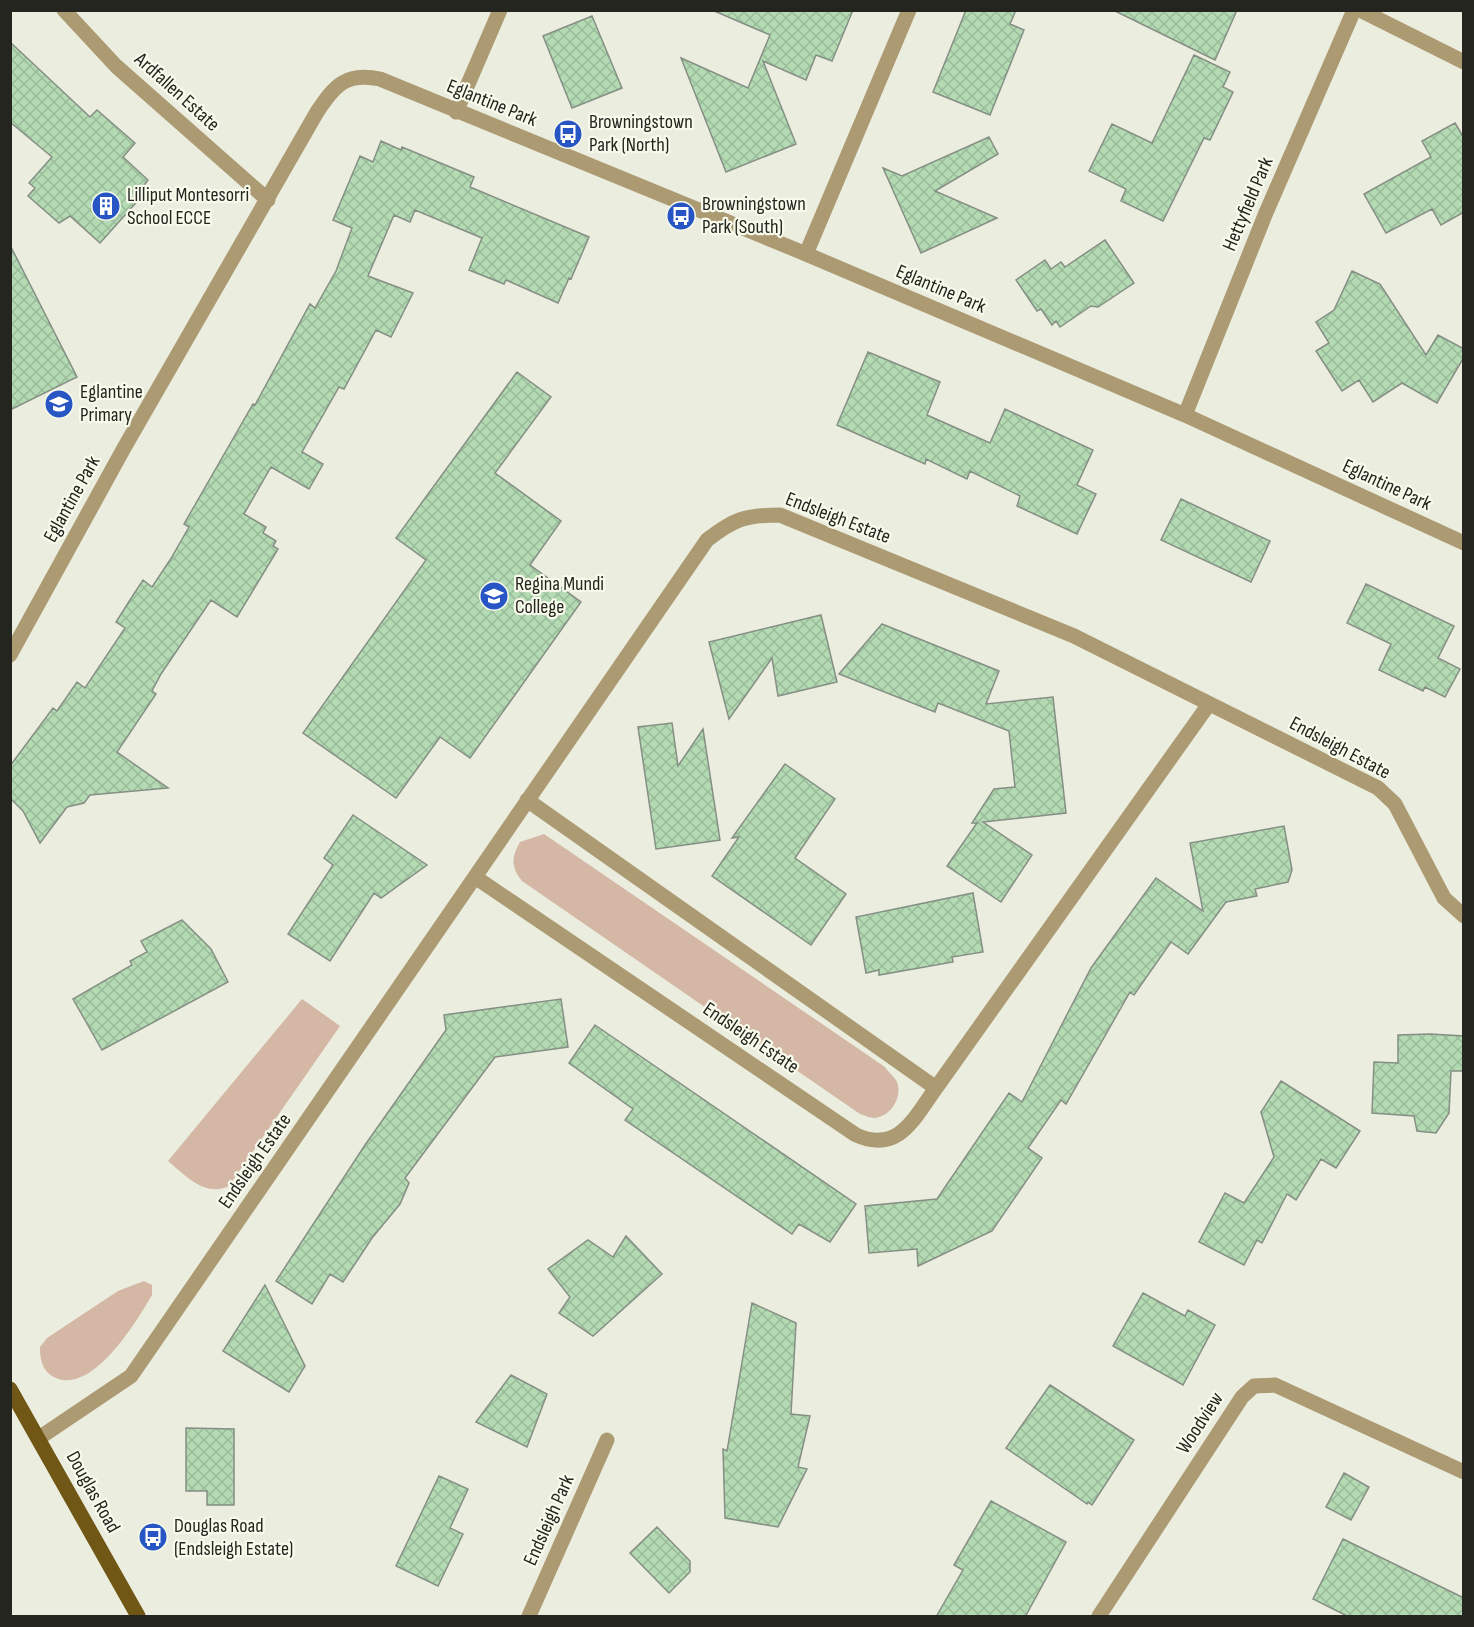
<svg xmlns="http://www.w3.org/2000/svg" width="1474" height="1627" font-family="'Sofia Sans Condensed',sans-serif">
<defs>
<pattern id="building-cross-hatch" width="8" height="8" patternUnits="userSpaceOnUse" patternTransform="scale(1.5)"><rect width="8" height="8" fill="#b3dab3"/><path d="M0 0l8 8M0 8l8-8" fill="none" stroke="#9abb9a"/></pattern>
</defs>
<rect width="100%" height="100%" fill="#ebeddf"/>
<path fill="#d4b7a5" d="M 544,834 L 885,1067 C 888,1072 895,1077 897,1082 C 903,1098 890,1117 874,1118 C 870,1118 864,1115 860,1114 L 522,881 C 511,867 511,857 520,842 Z
M 302,999 L 340,1026 L 233,1180 L 227,1187 C 203,1196 185,1175 168,1161 Z
M 144,1281 L 152,1285 L 152,1295 C 137,1321 93,1394 56,1378 C 42,1372 40,1359 40,1347 L 47,1338 L 118,1291 Z"/>
<path fill="url(#building-cross-hatch)" stroke="#858f84" stroke-width="1.5" d="M 712,10 L 853,10 L 832,61 L 816,55 L 806,80 L 763,61 L 796,144 L 726,172 L 681,58 L 748,88 L 770,35 Z
M 966,10 L 1016,10 L 1010,24 L 1024,30 L 990,115 L 933,92 Z
M 1113,10 L 1237,10 L 1215,60 Z
M 592,16 L 622,88 L 572,108 L 543,36 Z
M 10,42 L 90,117 L 97,110 L 135,143 L 123,157 L 148,180 L 138,193 L 142,196 L 100,243 L 70,216 L 59,223 L 28,196 L 35,188 L 29,183 L 52,157 L 10,122 Z
M 1194,55 L 1230,72 L 1223,87 L 1233,92 L 1210,140 L 1204,138 L 1163,221 L 1121,201 L 1126,189 L 1089,171 L 1112,124 L 1152,143 Z
M 1455,123 L 1464,138 L 1464,212 L 1441,225 L 1432,209 L 1386,233 L 1364,194 L 1431,157 L 1422,141 Z
M 989,137 L 998,154 L 935,191 L 997,218 L 921,253 L 883,168 L 902,176 Z
M 381,141 L 401,150 L 402,147 L 474,177 L 470,187 L 589,237 L 571,279 L 569,278 L 558,303 L 506,280 L 504,284 L 469,270 L 482,238 L 415,210 L 410,222 L 394,215 L 368,276 L 413,293 L 391,337 L 376,330 L 344,389 L 339,387 L 302,452 L 323,464 L 309,489 L 271,467 L 244,514 L 266,527 L 263,533 L 276,541 L 273,546 L 278,549 L 237,617 L 211,600 L 161,674 L 152,691 L 156,694 L 117,752 L 168,788 L 90,795 L 84,803 L 67,807 L 40,843 L 23,811 L 10,798 L 10,766 L 53,708 L 57,711 L 77,682 L 85,688 L 125,628 L 116,622 L 130,600 L 143,580 L 152,587 L 170,560 L 189,527 L 184,524 L 253,404 L 255,405 L 310,304 L 315,308 L 336,271 L 352,228 L 333,220 L 360,156 L 373,162 Z
M 1105,240 L 1134,283 L 1098,307 L 1091,306 L 1060,327 L 1056,321 L 1052,325 L 1041,309 L 1037,311 L 1016,280 L 1045,260 L 1051,269 L 1061,262 L 1065,267 Z
M 10,245 L 77,377 L 10,410 Z
M 1352,271 L 1380,284 L 1426,355 L 1438,335 L 1464,349 L 1464,357 L 1437,403 L 1402,383 L 1373,402 L 1359,380 L 1342,391 L 1316,351 L 1329,343 L 1316,322 L 1334,310 Z
M 868,352 L 940,382 L 927,415 L 990,443 L 1005,409 L 1093,450 L 1077,485 L 1096,494 L 1077,534 L 1017,506 L 1020,496 L 970,471 L 967,479 L 926,459 L 925,464 L 837,425 Z
M 517,372 L 551,397 L 495,473 L 561,521 L 530,565 L 581,602 L 470,758 L 440,737 L 396,798 L 303,733 L 426,560 L 396,538 Z
M 1181,499 L 1270,541 L 1251,582 L 1161,540 Z
M 1366,584 L 1454,626 L 1438,658 L 1460,669 L 1445,697 L 1425,687 L 1423,691 L 1379,670 L 1391,644 L 1347,623 Z
M 821,615 L 837,682 L 778,696 L 772,658 L 729,719 L 709,642 Z
M 882,624 L 999,671 L 986,704 L 1053,697 L 1066,813 L 983,822 L 1032,855 L 1001,902 L 947,866 L 977,823 L 972,823 L 994,789 L 1015,787 L 1009,731 L 938,703 L 935,712 L 839,674 Z
M 672,723 L 678,766 L 703,729 L 720,840 L 656,849 L 638,727 Z
M 785,764 L 835,799 L 795,858 L 846,894 L 811,945 L 712,876 L 739,837 L 732,838 Z
M 353,815 L 427,865 L 381,898 L 374,893 L 330,961 L 288,934 L 333,865 L 324,858 Z
M 1284,826 L 1292,870 L 1288,882 L 1255,889 L 1257,896 L 1226,902 L 1188,954 L 1171,942 L 1134,995 L 1130,992 L 1066,1104 L 1061,1100 L 1028,1148 L 1042,1158 L 992,1231 L 918,1266 L 917,1249 L 869,1253 L 865,1206 L 937,1199 L 1009,1093 L 1022,1102 L 1091,968 L 1156,878 L 1203,911 L 1190,843 Z
M 973,893 L 983,952 L 952,957 L 953,962 L 919,968 L 879,975 L 879,970 L 866,973 L 856,917 Z
M 182,920 L 211,949 L 228,982 L 102,1050 L 73,999 L 132,965 L 130,961 L 147,952 L 141,941 Z
M 561,999 L 568,1047 L 495,1057 L 405,1178 L 409,1183 L 400,1204 L 372,1238 L 343,1282 L 330,1274 L 312,1304 L 276,1281 L 365,1145 L 446,1030 L 444,1015 Z
M 595,1025 L 856,1204 L 830,1242 L 799,1224 L 792,1234 L 625,1120 L 633,1109 L 569,1063 Z
M 1430,1034 L 1464,1036 L 1464,1071 L 1451,1071 L 1449,1113 L 1436,1133 L 1417,1131 L 1414,1116 L 1372,1113 L 1374,1062 L 1398,1063 L 1398,1035 Z
M 1281,1081 L 1360,1131 L 1336,1168 L 1321,1159 L 1296,1200 L 1287,1194 L 1262,1243 L 1257,1240 L 1244,1265 L 1199,1242 L 1225,1193 L 1244,1203 L 1274,1157 L 1261,1112 Z
M 626,1236 L 662,1274 L 593,1336 L 559,1313 L 570,1297 L 548,1269 L 588,1240 L 613,1257 Z
M 265,1285 L 305,1366 L 289,1392 L 223,1351 Z
M 1143,1293 L 1185,1316 L 1188,1310 L 1215,1325 L 1183,1385 L 1113,1346 Z
M 752,1303 L 796,1323 L 791,1414 L 810,1416 L 798,1467 L 807,1469 L 778,1527 L 725,1518 L 723,1449 L 727,1451 Z
M 511,1375 L 547,1394 L 527,1447 L 476,1422 Z
M 1050,1385 L 1134,1440 L 1092,1505 L 1088,1502 L 1087,1504 L 1006,1448 Z
M 186,1428 L 234,1429 L 234,1505 L 207,1505 L 207,1491 L 186,1491 Z
M 1344,1473 L 1369,1487 L 1351,1520 L 1326,1507 Z
M 439,1476 L 468,1489 L 450,1528 L 463,1534 L 438,1586 L 396,1566 Z
M 991,1501 L 1066,1542 L 1025,1617 L 936,1617 L 963,1570 L 954,1565 Z
M 657,1527 L 690,1561 L 690,1572 L 669,1593 L 630,1553 Z
M 1343,1539 L 1464,1598 L 1464,1617 L 1349,1617 L 1313,1599 Z"/>
<g fill="none" stroke-linecap="round" stroke-linejoin="round">
<path stroke="#ac9a73" stroke-width="15" d="M 64,10 L 116,66 L 268,200
M 1360,10 L 1464,62
M 456,112 L 500,10
M 806,254 L 909,10
M 1185,415 L 1265,215 L 1354,10
M 10,655 L 124,448 L 317,112 C 335,85 346,72 380,79 L 806,254 L 1185,415 L 1464,543
M 527,800 L 936,1088
M 475,877 L 856,1135 C 899,1154 914,1118 936,1088 L 1209,704
M 39,1438 L 131,1376 L 707,540 C 734,519 745,515 780,515 L 1074,636 L 1378,788 L 1395,804 L 1444,898 L 1464,916
M 529,1616 L 607,1440
M 1099,1616 L 1242,1397 L 1254,1386 L 1275,1385 L 1464,1472"/>
<path stroke="#715715" stroke-width="15" d="M 10,1389 L 138,1616"/>
</g>
<defs>
<g id="bus-disc" transform="scale(1.5)"><circle r="9.5" fill="#2855c4" stroke="#f8fbec"/><path d="M-5-6H5V4H4V6H2V4H-2V6H-4V4H-5ZM-3.5-4V0h7V-4ZM-3.5 1.2v1.5H-2V1.2ZM2 1.2v1.5H3.5V1.2Z" fill="#fff"/></g>
<g id="building-disc" transform="scale(1.5)"><circle r="9.5" fill="#2855c4" stroke="#f8fbec"/><path d="M-4-6H4V6H1V3H-1V6H-4ZM-2.5-4.3h1.7v1.8h-1.7ZM.8-4.3h1.7v1.8H.8ZM-2.5-1h1.7V.8h-1.7ZM.8-1h1.7V.8H.8Z" fill="#fff"/></g>
<g id="school-disc" transform="scale(1.5)"><circle r="9.5" fill="#2855c4" stroke="#f8fbec"/><path d="M0-5L7-2L0 1L-7-2ZM-4 1L0 2.5L4 1V4Q0 6-4 4Z" fill="#fff"/></g>
</defs>
<g fill-rule="evenodd">
<use href="#bus-disc" x="568" y="134"/>
<use href="#building-disc" x="106" y="206"/>
<use href="#bus-disc" x="681" y="216"/>
<use href="#school-disc" x="59" y="404"/>
<use href="#school-disc" x="494" y="596"/>
<use href="#bus-disc" x="153" y="1537"/>
</g>
<g text-anchor="middle" dominant-baseline="central" stroke-width="4.5" stroke-linejoin="round" paint-order="stroke">
<g font-size="20" fill="#252520" stroke="#f8fbec">
<text transform="translate(177 92) rotate(42)">Ardfallen Estate</text>
<text transform="translate(492 103) rotate(22)">Eglantine Park</text>
<text transform="translate(1248 204) rotate(-67)">Hettyfield Park</text>
<text transform="translate(941 289) rotate(23)">Eglantine Park</text>
<text transform="translate(1387 485) rotate(25)">Eglantine Park</text>
<text transform="translate(72 499) rotate(-61)">Eglantine Park</text>
<text transform="translate(838 518) rotate(21)">Endsleigh Estate</text>
<text transform="translate(1340 748) rotate(28)">Endsleigh Estate</text>
<text transform="translate(751 1038) rotate(34)">Endsleigh Estate</text>
<text transform="translate(255 1161) rotate(-55)">Endsleigh Estate</text>
<text transform="translate(1200 1423) rotate(-57)">Woodview</text>
<text transform="translate(93 1492) rotate(61)">Douglas Road</text>
<text transform="translate(549 1520) rotate(-66)">Endsleigh Park</text>
</g>
<g font-size="20" fill="#252520" stroke="#f8fbec" text-anchor="start">
<text x="589" y="122">Browningstown<tspan x="589" dy="23">Park (North)</tspan></text>
<text x="127" y="195">Lilliput Montesorri<tspan x="127" dy="23">School ECCE</tspan></text>
<text x="702" y="204">Browningstown<tspan x="702" dy="23">Park (South)</tspan></text>
<text x="80" y="392">Eglantine<tspan x="80" dy="23">Primary</tspan></text>
<text x="515" y="584">Regina Mundi<tspan x="515" dy="23">College</tspan></text>
<text x="174" y="1526">Douglas Road<tspan x="174" dy="23">(Endsleigh Estate)</tspan></text>
</g>
</g>
<rect width="1474" height="1627" fill="none" stroke="#252520" stroke-width="24"/>
</svg>
